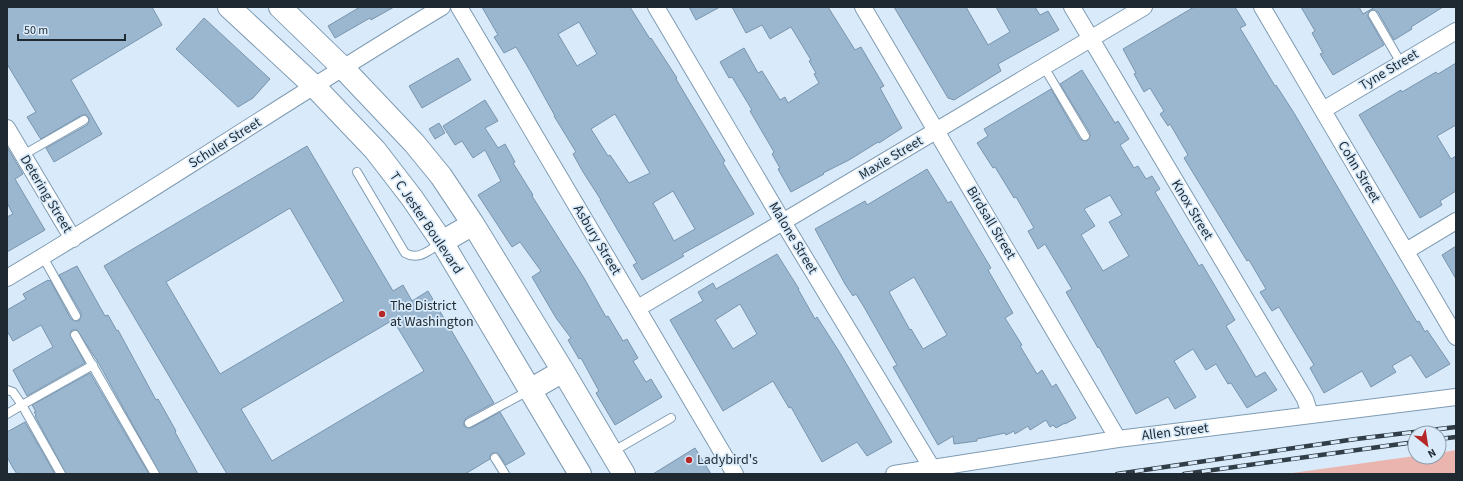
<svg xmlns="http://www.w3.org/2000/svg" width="1463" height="481" font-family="'Source Sans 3',sans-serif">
<rect width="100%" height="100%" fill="#d9ebfb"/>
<path fill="#eab5af" d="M 1456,450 L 1456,474 L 1285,474 L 1415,456 L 1439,457 L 1439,453 Z"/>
<path fill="#9bb7d0" stroke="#7995ad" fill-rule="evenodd" d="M 7,7 L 152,7 L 162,25 L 71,80 L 102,134 L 54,162 L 46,148 L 87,125 L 89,122 L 89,118 L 86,115 L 82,115 L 41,139 L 40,138 L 27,117 L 36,112 L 7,64 Z
M 360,7 L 394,7 L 371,20 L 370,18 L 335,38 L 328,26 Z
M 482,7 L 630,7 L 650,39 L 651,38 L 677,78 L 676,79 L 725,161 L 723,163 L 754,214 L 682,254 L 684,256 L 642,280 L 633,265 L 637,263 L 600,200 L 601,200 L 583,172 L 573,154 L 576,152 L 554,116 L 555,116 L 529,69 L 516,47 L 504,53 L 494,37 L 498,35 ZM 579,22 L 597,54 L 577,66 L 558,34 ZM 615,114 L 650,173 L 629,183 L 610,155 L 608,156 L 591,129 ZM 673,191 L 695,229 L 674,241 L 653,203 Z
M 689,7 L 720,7 L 696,20 Z
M 732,7 L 828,7 L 855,50 L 861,47 L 884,86 L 880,88 L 902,128 L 879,143 L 878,142 L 849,160 L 823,173 L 824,174 L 791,192 L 778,169 L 780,168 L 772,154 L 774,152 L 750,111 L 752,110 L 732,77 L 729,78 L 720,62 L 744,48 L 758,73 L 762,71 L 780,100 L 785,97 L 788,103 L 819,83 L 814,74 L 816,73 L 809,61 L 811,60 L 791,27 L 770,39 L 762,25 L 746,33 Z
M 894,7 L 966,7 L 988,45 L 1010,32 L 996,7 L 1035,7 L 1040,15 L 1048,11 L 1059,30 L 998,64 L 1001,71 L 954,100 L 948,98 Z
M 1194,7 L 1235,7 L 1246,25 L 1240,28 L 1275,86 L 1276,85 L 1294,113 L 1417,322 L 1419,321 L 1425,332 L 1427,330 L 1450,364 L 1426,378 L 1411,355 L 1392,366 L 1396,372 L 1371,387 L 1362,371 L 1324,393 L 1310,368 L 1314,365 L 1279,307 L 1272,311 L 1260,292 L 1266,289 L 1249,260 L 1247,261 L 1184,158 L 1188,155 L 1170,124 L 1168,126 L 1160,114 L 1164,111 L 1150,88 L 1144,92 L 1134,74 L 1136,73 L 1123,49 Z
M 1301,7 L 1359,7 L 1363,14 L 1375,7 L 1443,7 L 1411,27 L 1412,29 L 1394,40 L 1378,12 L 1373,10 L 1370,10 L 1368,15 L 1368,17 L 1384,45 L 1333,75 L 1320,54 L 1323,53 L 1312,33 L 1315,31 Z
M 204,18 L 270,79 L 253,98 L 238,107 L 176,49 Z
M 458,58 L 471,80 L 422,108 L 409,86 Z
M 1456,63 L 1456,125 L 1437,136 L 1451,159 L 1456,156 L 1456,191 L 1440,201 L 1442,205 L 1420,218 L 1359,115 L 1401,90 L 1402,92 L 1436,72 L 1438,74 Z
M 1082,70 L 1115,123 L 1118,121 L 1129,139 L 1120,145 L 1134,168 L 1138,166 L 1146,179 L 1152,176 L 1160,189 L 1155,192 L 1199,266 L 1202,264 L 1235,320 L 1226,326 L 1256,377 L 1265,372 L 1277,390 L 1247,408 L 1231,383 L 1228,384 L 1216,364 L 1206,370 L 1193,349 L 1174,361 L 1196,397 L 1175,409 L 1168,397 L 1136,414 L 1099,347 L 1098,348 L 1066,292 L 1072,289 L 1045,244 L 1038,249 L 1028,231 L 1034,228 L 1016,197 L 1014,198 L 995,167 L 993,168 L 977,143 L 988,136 L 984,129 L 1051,89 L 1080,139 L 1085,141 L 1088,140 L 1090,136 L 1090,133 L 1060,84 ZM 1110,195 L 1122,215 L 1109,222 L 1129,256 L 1103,271 L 1081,235 L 1095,226 L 1084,209 Z
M 485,100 L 498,121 L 485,128 L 498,148 L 505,144 L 515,162 L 513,163 L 533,195 L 532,196 L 584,278 L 606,317 L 608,316 L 623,341 L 627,339 L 638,358 L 633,361 L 646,382 L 651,379 L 662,397 L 615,425 L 596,393 L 599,391 L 581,358 L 579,359 L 568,340 L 571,338 L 556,318 L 532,277 L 541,271 L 520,242 L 512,247 L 478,195 L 501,181 L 485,150 L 473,158 L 462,141 L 455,145 L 443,126 Z
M 439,123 L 445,133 L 435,139 L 429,129 Z
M 307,146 L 393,291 L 403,285 L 412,301 L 428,291 L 494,403 L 466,418 L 464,422 L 464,426 L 468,428 L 471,428 L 500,412 L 525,454 L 506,465 L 498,453 L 492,453 L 490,456 L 490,459 L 465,474 L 227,474 L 104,266 ZM 290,208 L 344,301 L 220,374 L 166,282 ZM 393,320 L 424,371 L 272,461 L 241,409 Z
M 7,147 L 23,174 L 15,179 L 45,230 L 7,252 L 7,217 L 13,214 L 7,203 Z
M 927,169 L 948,203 L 951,201 L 991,268 L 988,270 L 1013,313 L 1005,318 L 1022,345 L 1020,346 L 1037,374 L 1042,370 L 1052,387 L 1056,384 L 1076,418 L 1065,424 L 1065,423 L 1056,428 L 1053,425 L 1050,427 L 1046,420 L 1030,430 L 1028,426 L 1015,434 L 1014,431 L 1006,435 L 1005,433 L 977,439 L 977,441 L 954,444 L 953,436 L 938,445 L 893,367 L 897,365 L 864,307 L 856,294 L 853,296 L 845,284 L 815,229 L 865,201 L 867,205 ZM 914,277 L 947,335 L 923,349 L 911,329 L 910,330 L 889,292 Z
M 1456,246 L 1456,279 L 1442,255 Z
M 777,254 L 799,289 L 798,289 L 815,319 L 817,317 L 840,353 L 892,442 L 867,456 L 857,442 L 822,462 L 791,407 L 789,408 L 773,381 L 723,411 L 670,320 L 703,301 L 698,292 L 713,283 L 716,289 ZM 740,304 L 757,334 L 733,349 L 715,320 Z
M 77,266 L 105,316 L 108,315 L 117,331 L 118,330 L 156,400 L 158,399 L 176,431 L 175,432 L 198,474 L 160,474 L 98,362 L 77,330 L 72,330 L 70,335 L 85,363 L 27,396 L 13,370 L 53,347 L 41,325 L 13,341 L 7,331 L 7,310 L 26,299 L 23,294 L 48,280 L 49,281 L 50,280 L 71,319 L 76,321 L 79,321 L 81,316 L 81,313 L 59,275 Z
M 90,373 L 149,474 L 66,474 L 35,416 L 36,415 L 34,412 L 36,412 L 32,405 Z
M 25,422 L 55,474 L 17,474 L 13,468 L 7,457 L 7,432 Z
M 695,448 L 711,474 L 653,474 Z"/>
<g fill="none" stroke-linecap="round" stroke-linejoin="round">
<g stroke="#7f9bb2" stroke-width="10">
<path id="lane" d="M 1373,15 L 1401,63
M 1044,67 L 1085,136
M 23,155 L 84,120
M 357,172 L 405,253 C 419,261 429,250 441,243
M 43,257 L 76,316
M 75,335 L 155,474
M 7,390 L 13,392 L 22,405 L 7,414
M 469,423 L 530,390
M 612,452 L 671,418
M 495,458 L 505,474
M 61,474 L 22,405 L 93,365"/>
</g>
<g stroke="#7f9bb2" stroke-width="18">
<path id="street" d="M 459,7 L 735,474
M 656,7 L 783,222 L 932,468
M 863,7 L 1118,439
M 1072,7 L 1305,399 L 1310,414
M 1262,7 L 1456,337
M 1323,110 L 1456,31
M 7,128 L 73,239
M 1406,251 L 1456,221
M 7,278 C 154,191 295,95 442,7
M 638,308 L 1144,7
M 894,474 L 1118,439 L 1456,397"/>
</g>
<g stroke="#7f9bb2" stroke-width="24">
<path id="secondary" d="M 229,7 L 314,86 L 375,150 L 412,198 L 442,242 L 580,474
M 280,7 L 343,68 L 414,143 L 441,176 L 473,224 L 563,371 L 624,474
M 442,242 L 473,224
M 530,390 L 563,371"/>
</g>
<use href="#lane" stroke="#fff" stroke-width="8"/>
<use href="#street" stroke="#fff" stroke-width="16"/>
<use href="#secondary" stroke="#fff" stroke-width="22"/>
<g stroke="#313d47" stroke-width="4.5">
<path id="rail" d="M 1439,439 L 1456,437
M 1117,474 L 1356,439 L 1456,427
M 1184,474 L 1415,442"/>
</g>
<use href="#rail" stroke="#d9ebfb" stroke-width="3" stroke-dasharray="9" stroke-linecap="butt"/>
</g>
<g fill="#b62727" stroke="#d9ebfb" stroke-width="1.5">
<circle cx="382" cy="314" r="4"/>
<circle cx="689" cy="460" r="4"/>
</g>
<g text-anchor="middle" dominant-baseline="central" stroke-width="3.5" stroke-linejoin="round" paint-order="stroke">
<g font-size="14" fill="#1e2932" stroke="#d9ebfb">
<text transform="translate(1389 70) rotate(-31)">Tyne Street</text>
<text transform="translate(225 143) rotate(-32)">Schuler Street</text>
<text transform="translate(891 158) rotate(-31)">Maxie Street</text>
<text transform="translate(1359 172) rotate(59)">Cohn Street</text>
<text transform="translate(46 194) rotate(59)">Detering Street</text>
<text transform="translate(1192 210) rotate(59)">Knox Street</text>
<text transform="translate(426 223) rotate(56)">T C Jester Boulevard</text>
<text transform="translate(991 223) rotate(59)">Birdsall Street</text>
<text transform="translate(793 238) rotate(59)">Malone Street</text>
<text transform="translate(597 240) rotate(59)">Asbury Street</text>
<text transform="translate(1175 432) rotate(-7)">Allen Street</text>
</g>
<g font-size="14" fill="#1e2932" stroke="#d9ebfb" text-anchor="start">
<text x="390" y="306">The District<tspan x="390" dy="16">at Washington</tspan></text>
<text x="697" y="460">Ladybird's</text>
</g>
</g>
<rect width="1463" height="481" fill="none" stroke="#1e2932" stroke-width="16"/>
<g transform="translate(1427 445) rotate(150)"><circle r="19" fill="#d9ebfb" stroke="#8e9dab"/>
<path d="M0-3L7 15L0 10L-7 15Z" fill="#b62727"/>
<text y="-6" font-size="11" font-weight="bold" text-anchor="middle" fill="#1e2932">N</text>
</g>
<path d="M18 34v6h107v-6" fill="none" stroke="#1e2932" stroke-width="2"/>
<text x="24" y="34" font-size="12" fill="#1e2932" stroke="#d9ebfb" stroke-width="3" paint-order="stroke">50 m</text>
</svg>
